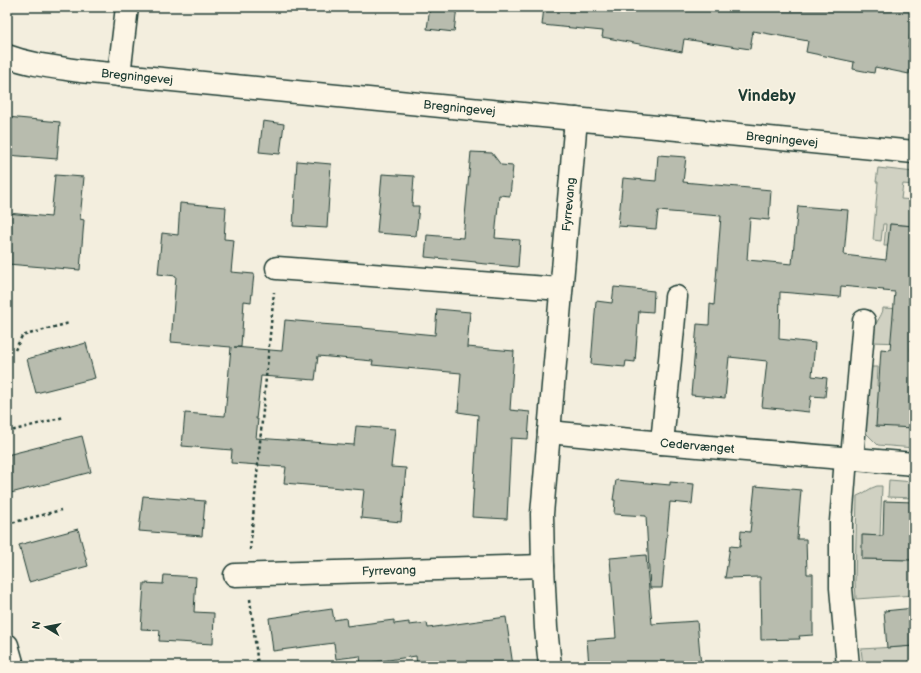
<svg xmlns="http://www.w3.org/2000/svg" width="921" height="673" font-family="'Balsamiq Sans',sans-serif">
<rect width="100%" height="100%" fill="#f3eede"/>
<filter id="ink" filterUnits="userSpaceOnUse"><feTurbulence type="fractalNoise" baseFrequency=".025" numOctaves="2"/><feDisplacementMap in="SourceGraphic" scale="8" xChannelSelector="R" yChannelSelector="G"/><feConvolveMatrix kernelMatrix="1 2 1 2 8 2 1 2 1" color-interpolation-filters="sRGB"/></filter>
<g filter="url(#ink)">
<path fill="#d0d1c2" stroke="#78877b" d="M 878,168 L 914,172 L 914,185 L 903,184 L 901,199 L 914,200 L 914,226 L 890,224 L 888,246 L 884,246 L 886,224 L 883,224 L 881,241 L 873,240 L 878,182 L 876,182 Z
M 914,294 L 914,350 L 902,349 L 902,343 L 872,342 C 873,336 874,331 875,326 C 878,319 883,314 883,308 L 904,309 Z
M 872,367 L 878,367 L 877,386 L 879,386 L 914,428 L 914,448 L 878,445 L 864,431 L 870,369 Z
M 889,480 L 914,482 L 914,498 L 888,497 Z
M 877,486 L 882,486 L 880,536 L 863,535 L 862,559 L 914,560 L 914,595 L 856,599 L 855,581 L 857,496 C 864,494 869,488 877,486 Z
M 913,646 L 914,648 L 914,666 L 863,666 L 861,649 Z"/>
<path fill="#b8bcae" stroke="#1f3d34" d="M 430,7 L 457,7 L 454,32 L 427,29 Z
M 544,7 L 914,7 L 914,16 L 908,47 L 914,49 L 914,50 L 909,74 L 875,67 L 874,73 L 853,69 L 854,62 L 806,52 L 808,41 L 753,31 L 750,49 L 684,39 L 682,52 L 602,37 L 603,31 L 542,25 Z
M 7,117 L 60,122 L 57,159 L 7,155 Z
M 263,121 L 284,124 L 280,154 L 259,152 Z
M 471,152 L 492,153 L 501,165 L 513,166 L 510,196 L 499,195 L 495,238 L 520,240 L 518,267 L 476,263 L 476,262 L 425,257 L 427,235 L 463,238 Z
M 658,155 L 686,157 L 683,182 L 771,190 L 769,220 L 750,218 L 747,260 L 792,264 L 798,206 L 848,210 L 844,255 L 886,260 L 890,224 L 914,226 L 914,301 L 911,351 L 914,351 L 914,369 L 912,401 L 914,401 L 914,428 L 876,426 L 881,349 L 890,350 L 895,292 L 883,291 L 884,290 L 841,286 L 840,297 L 780,292 L 779,339 L 815,343 L 812,376 L 827,378 L 825,397 L 811,396 L 809,412 L 762,407 L 767,361 L 729,357 L 725,398 L 691,395 L 697,324 L 709,325 L 710,304 L 714,305 L 721,216 L 658,211 L 656,229 L 618,226 L 623,178 L 656,181 Z
M 297,161 L 331,164 L 327,228 L 293,226 Z
M 382,174 L 414,176 L 412,206 L 419,206 L 416,236 L 377,233 Z
M 55,175 L 84,177 L 80,219 L 84,220 L 80,270 L 7,264 L 7,213 L 51,217 Z
M 180,203 L 226,207 L 224,239 L 234,240 L 231,272 L 254,274 L 251,302 L 244,301 L 241,347 L 234,347 L 282,351 L 285,320 L 320,323 L 320,324 L 362,327 L 362,328 L 435,335 L 437,309 L 470,312 L 467,347 L 514,351 L 510,410 L 530,412 L 528,439 L 511,438 L 507,519 L 472,517 L 478,415 L 458,412 L 461,373 L 372,365 L 373,361 L 318,356 L 315,380 L 261,376 L 256,419 L 258,419 L 256,438 L 354,445 L 356,426 L 395,429 L 391,467 L 406,468 L 401,522 L 361,518 L 364,490 L 284,483 L 286,467 L 231,463 L 232,450 L 182,446 L 185,413 L 225,416 L 231,347 L 171,342 L 176,276 L 158,274 L 162,233 L 178,235 Z
M 614,287 L 654,291 L 653,312 L 639,311 L 635,362 L 626,361 L 625,367 L 591,364 L 596,301 L 612,303 Z
M 86,343 L 95,378 L 36,393 L 27,359 Z
M 82,436 L 91,472 L 7,494 L 7,455 Z
M 616,480 L 670,485 L 670,482 L 694,484 L 692,504 L 670,502 L 662,588 L 650,588 L 646,516 L 614,514 L 615,500 L 613,500 Z
M 755,486 L 801,490 L 797,539 L 806,539 L 807,574 L 813,574 L 813,635 L 799,636 L 800,639 L 761,640 L 760,577 L 725,578 L 730,546 L 740,547 L 741,531 L 750,532 Z
M 143,496 L 205,501 L 202,536 L 139,531 Z
M 884,501 L 914,502 L 914,560 L 862,559 L 862,535 L 883,536 Z
M 78,529 L 88,566 L 29,582 L 19,545 Z
M 646,555 L 652,624 L 697,621 L 701,666 L 589,666 L 587,640 L 616,638 L 610,558 Z
M 164,575 L 196,577 L 194,612 L 214,613 L 213,644 L 159,641 L 160,630 L 141,629 L 144,583 L 163,584 Z
M 914,608 L 914,646 L 887,648 L 884,611 Z
M 332,609 L 334,620 L 346,618 L 347,626 L 394,620 L 394,624 L 409,622 L 409,625 L 427,623 L 428,628 L 506,617 L 513,666 L 417,666 L 416,656 L 361,664 L 360,656 L 336,659 L 334,643 L 273,651 L 269,618 Z"/>
<g fill="none" stroke-linecap="round" stroke-linejoin="round">
<g stroke="#1f3d34" stroke-width="25">
<g id="minor">
<path id="s1" d="M 7,56 C 31,65 54,67 80,71 L 914,152"/>
<path d="M 119,75 L 127,7"/>
<path d="M 277,268 L 561,289"/>
<path id="s2" d="M 549,432 L 662,443 L 914,464"/>
<path d="M 662,443 L 676,297"/>
<path d="M 846,458 L 841,522 L 841,588 L 848,666"/>
<path d="M 852,458 L 864,321"/>
<path id="s3" d="M 235,575 L 543,566"/>
<path d="M 7,645 L 13,666"/>
<path id="s4" d="M 550,666 L 546,628 L 543,566 L 542,514 L 549,432 L 576,119"/>
</g>
</g>
<path stroke="#1f3d34" stroke-width="2.5" stroke-dasharray="3 3" stroke-linecap="butt" d="M 15,350 L 22,336 L 69,323
M 7,432 L 64,417
M 7,524 L 61,510
M 250,550 L 274,292
M 250,599 L 258,666"/>
<use href="#minor" stroke="#fcf5e5" stroke-width="22"/>
</g>
</g>
<g text-anchor="middle" dominant-baseline="central" stroke-width="3" stroke-linejoin="round" paint-order="stroke">
<g font-size="12" fill="#1f3d34" stroke="#fcf5e5">
<text stroke="none"><textPath href="#s1" startOffset="132">Bregningevej</textPath></text>
<text stroke="none"><textPath href="#s1" startOffset="456">Bregningevej</textPath></text>
<text stroke="none"><textPath href="#s1" startOffset="780">Bregningevej</textPath></text>
<text stroke="none"><textPath href="#s4" startOffset="463">Fyrrevang</textPath></text>
<text stroke="none"><textPath href="#s2" startOffset="149">Cedervænget</textPath></text>
<text stroke="none"><textPath href="#s3" startOffset="154">Fyrrevang</textPath></text>
</g>
<g font-size="16" font-weight="bold" fill="#1f3d34" stroke="#fcf5e5">
<text x="767" y="96">Vindeby</text>
</g>
</g>
<rect width="921" height="673" fill="none" stroke="#fcf5e5" stroke-width="24"/>
<rect x="12" y="12" width="897" height="649" fill="none" stroke="#1f3d34" stroke-width="1.5" filter="url(#ink)"/>
<g transform="translate(46 627) rotate(280)" stroke="#fcf5e5" stroke-width="3" paint-order="stroke">
<path d="M0-3L7 15L0 10L-7 15Z" fill="#1f3d34"/>
<text y="-6" font-size="11" font-weight="bold" text-anchor="middle" fill="#1f3d34">N</text>
</g>
</svg>
